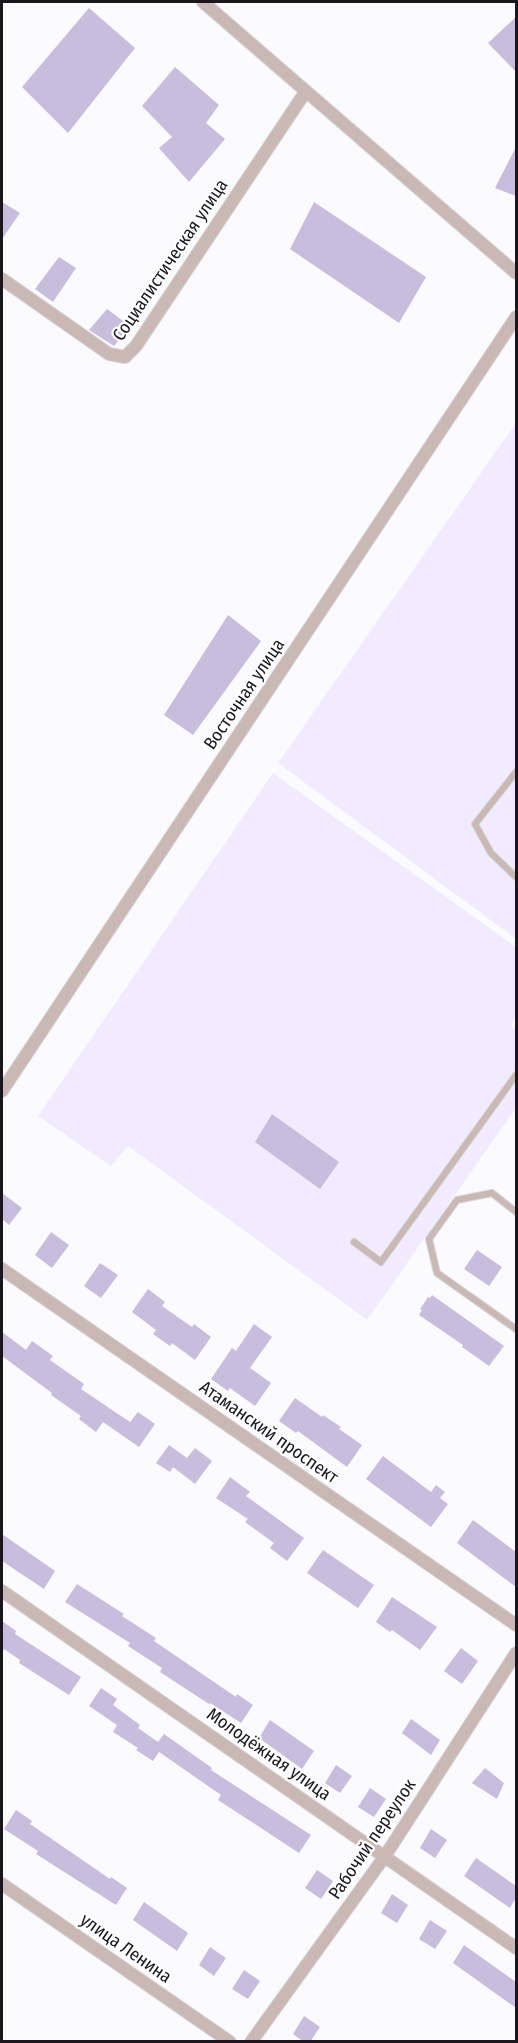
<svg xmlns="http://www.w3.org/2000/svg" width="518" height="2043" font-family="'Fira Sans Condensed',sans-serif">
<rect width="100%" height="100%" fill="#fbfafe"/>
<path fill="#f1ebff" d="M 516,423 L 516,939 L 278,763 Z
M 273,773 L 516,947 L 516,1016 L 511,1025 L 516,1030 L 516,1108 L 367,1320 L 128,1146 L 111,1166 L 38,1116 Z"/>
<path fill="#c7bddd" d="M 89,8 L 135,48 L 68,133 L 22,87 Z
M 516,17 L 516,72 L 488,43 Z
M 175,67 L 219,105 L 206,123 L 225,139 L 189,182 L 159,148 L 172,137 L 142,106 Z
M 516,147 L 516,196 L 495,188 Z
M 2,202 L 20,213 L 2,239 Z
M 314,202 L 426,277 L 399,323 L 290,249 Z
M 59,257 L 76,268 L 53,302 L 35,289 Z
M 107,309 L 130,326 L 114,346 L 89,330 Z
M 228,615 L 261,641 L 193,735 L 164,715 Z
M 272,1114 L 339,1162 L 320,1189 L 255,1142 Z
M 2,1193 L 22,1208 L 9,1225 L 2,1219 Z
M 51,1232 L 69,1245 L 52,1268 L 35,1255 Z
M 477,1250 L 502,1267 L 489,1286 L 464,1269 Z
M 100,1263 L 118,1275 L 101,1298 L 84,1286 Z
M 148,1289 L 165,1302 L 162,1306 L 192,1327 L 194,1324 L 211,1337 L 195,1360 L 172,1343 L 170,1346 L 153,1334 L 156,1330 L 132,1312 Z
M 432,1295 L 504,1346 L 489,1366 L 462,1347 L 463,1345 L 419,1315 L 422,1310 L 420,1309 L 428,1297 L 430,1298 Z
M 254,1324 L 272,1337 L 250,1368 L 271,1383 L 255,1406 L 230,1388 L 228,1391 L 211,1379 L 232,1348 L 236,1351 Z
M 2,1332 L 26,1350 L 32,1341 L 53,1356 L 50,1360 L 84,1384 L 81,1389 L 130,1422 L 138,1412 L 155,1424 L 139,1447 L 103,1422 L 96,1432 L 79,1419 L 81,1416 L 51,1395 L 52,1393 L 2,1356 Z
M 295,1398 L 322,1417 L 323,1415 L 341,1427 L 339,1429 L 362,1445 L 347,1467 L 298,1431 L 296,1433 L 279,1421 Z
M 169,1445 L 187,1458 L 195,1448 L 212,1461 L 195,1484 L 173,1467 L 170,1472 L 156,1463 Z
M 383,1456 L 431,1492 L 436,1485 L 445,1492 L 440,1498 L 448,1504 L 431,1527 L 366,1479 Z
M 230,1477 L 250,1492 L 246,1496 L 304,1538 L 287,1561 L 270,1548 L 274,1543 L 245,1522 L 248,1519 L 216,1498 Z
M 473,1520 L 516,1552 L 516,1587 L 457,1543 Z
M 2,1534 L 55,1571 L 44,1589 L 2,1561 Z
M 323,1550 L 374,1585 L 358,1608 L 307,1573 Z
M 77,1584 L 124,1614 L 122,1616 L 156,1638 L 154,1641 L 236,1697 L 237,1694 L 253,1705 L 241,1723 L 210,1703 L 209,1704 L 160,1672 L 162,1668 L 128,1646 L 130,1643 L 65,1602 Z
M 392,1597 L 437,1627 L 420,1650 L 392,1630 L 390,1632 L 376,1622 Z
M 2,1621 L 16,1631 L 15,1634 L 81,1677 L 69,1695 L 19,1663 L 20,1660 L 4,1649 L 2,1653 Z
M 461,1648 L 478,1661 L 462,1684 L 444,1671 Z
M 101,1688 L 117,1699 L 113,1705 L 140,1725 L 138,1728 L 158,1742 L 164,1734 L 212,1768 L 211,1770 L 311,1835 L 299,1853 L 218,1800 L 221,1795 L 159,1752 L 153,1761 L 136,1750 L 138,1748 L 113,1732 L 117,1725 L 89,1706 Z
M 411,1719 L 440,1740 L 431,1755 L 402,1733 Z
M 270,1720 L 314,1751 L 302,1769 L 259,1738 Z
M 336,1765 L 352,1776 L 340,1793 L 325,1783 Z
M 485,1768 L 504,1783 L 497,1799 L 472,1783 Z
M 370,1788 L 386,1799 L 374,1817 L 358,1807 Z
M 16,1810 L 32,1821 L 30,1824 L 110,1879 L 111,1877 L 127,1888 L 116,1905 L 36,1854 L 38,1851 L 4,1829 Z
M 431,1829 L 447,1840 L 435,1858 L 420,1848 Z
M 476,1858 L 516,1886 L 516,1898 L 510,1908 L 464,1876 Z
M 317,1870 L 333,1881 L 321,1899 L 305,1888 Z
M 392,1894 L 408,1905 L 397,1923 L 381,1913 Z
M 144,1902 L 188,1933 L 177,1951 L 133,1920 Z
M 430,1920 L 447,1931 L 435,1949 L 419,1939 Z
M 464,1945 L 516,1982 L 516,2008 L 453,1963 Z
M 210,1947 L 226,1958 L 214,1976 L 199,1965 Z
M 244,1970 L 260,1981 L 248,1999 L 232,1989 Z
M 304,2016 L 320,2027 L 310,2042 L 304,2042 L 293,2034 Z"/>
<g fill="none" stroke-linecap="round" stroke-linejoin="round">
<g stroke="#d7d6da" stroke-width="8">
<path id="service" d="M 516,772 L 475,824 L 491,853 L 516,877
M 516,1212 L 492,1193 L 457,1200 L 429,1239 L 437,1273 L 516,1329
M 354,1242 L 381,1262 L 516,1075"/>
</g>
<g stroke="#d7d6da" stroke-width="14">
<path id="minor" d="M 203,2 L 516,273
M 2,279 L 109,354 L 125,357 L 136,346 L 306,91
M 2,1091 L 516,317
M 2,1269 L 516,1625
M 2,1591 L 516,1948
M 2,1884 L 230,2042
M 251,2042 L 385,1856 L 516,1653"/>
</g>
<use href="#service" stroke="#c9b8b3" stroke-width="6"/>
<use href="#minor" stroke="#c9b8b3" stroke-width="12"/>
</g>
<g text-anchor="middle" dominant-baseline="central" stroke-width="4.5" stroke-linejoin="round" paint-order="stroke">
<g font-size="18" fill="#19171d" stroke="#fff">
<text transform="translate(170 260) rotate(-56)">Социалистическая улица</text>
<text transform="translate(244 694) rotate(-56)">Восточная улица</text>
<text transform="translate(269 1432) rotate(35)">Атаманский проспект</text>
<text transform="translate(269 1754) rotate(35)">Молодёжная улица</text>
<text transform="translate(372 1839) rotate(-56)">Рабочий переулок</text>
<text transform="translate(126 1948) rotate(35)">улица Ленина</text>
</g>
</g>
<rect width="518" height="2043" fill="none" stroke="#19171d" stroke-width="6"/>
</svg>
